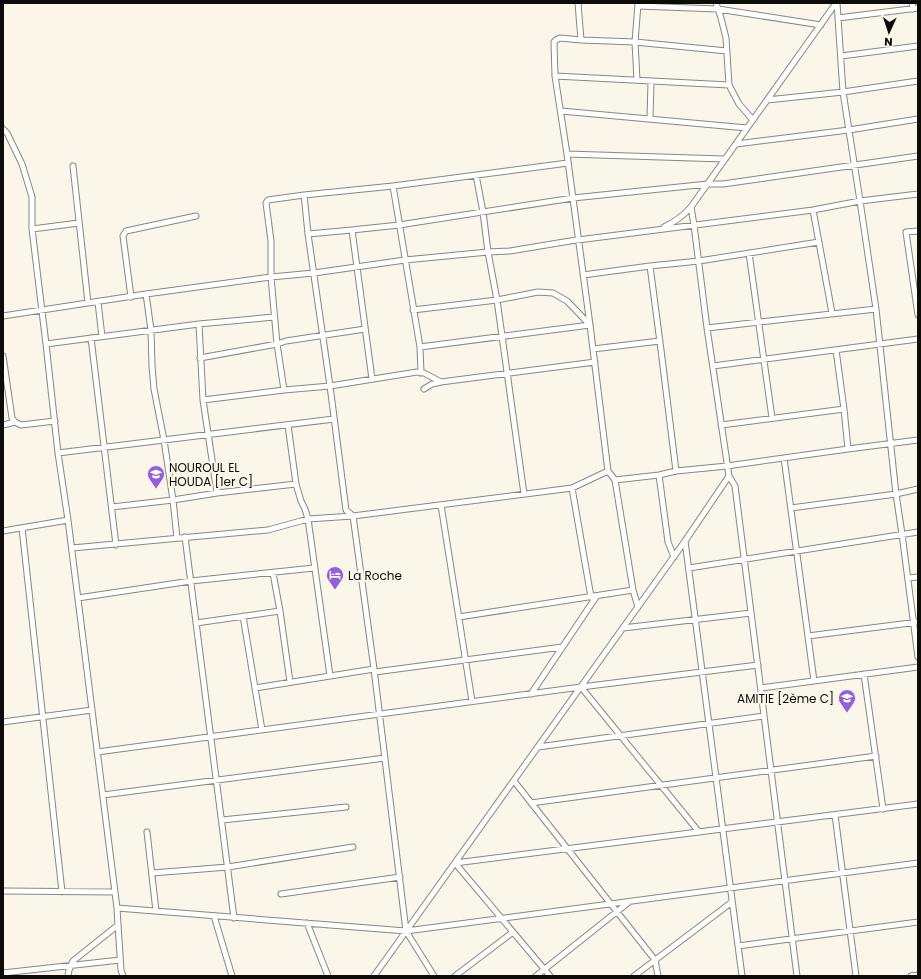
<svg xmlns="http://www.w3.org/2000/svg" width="921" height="979" font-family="Poppins,sans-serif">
<rect width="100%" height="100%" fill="#faf6e9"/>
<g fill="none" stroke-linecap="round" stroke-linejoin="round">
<g stroke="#8a877b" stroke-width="7">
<path id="minor" d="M 578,3 L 581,40
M 716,3 L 721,18 L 726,38 L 729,85 L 739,104 L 753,120
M 837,3 L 843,92 L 860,201 L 876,309 L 896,494 L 902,534 L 918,657
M 912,3 L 913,9
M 638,6 L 718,9 L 821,25
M 838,18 L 918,8
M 841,56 L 918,46
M 555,76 L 729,85
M 637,80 L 635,42 L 638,4
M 767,100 L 843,92 L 918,81
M 561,111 L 747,128
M 650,119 L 651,81
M 3,129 L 7,133 L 22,164 L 32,197 L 32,229 L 46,344 L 58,453 L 68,520 L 117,908 L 118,925 L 121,970 L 123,976
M 736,144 L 849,130 L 918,119
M 567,154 L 724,159
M 73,166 L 88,303
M 476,175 L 483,212 L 488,252 L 497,300 L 524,494
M 393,186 L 420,347 L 421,373
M 813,210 L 832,313
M 664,227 C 675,222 682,217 691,207 L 836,3
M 32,229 L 79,223
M 352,230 L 308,234 L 330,386 L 346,510 L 353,516 L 374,669 L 406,931 L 434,976
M 918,231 L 906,232 L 918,315
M 308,234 L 305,204 L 304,195 L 393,186 L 568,163
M 749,253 L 772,418
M 650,266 L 661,350 L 676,471
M 583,275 L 650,266 L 699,261 L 819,242
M 146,294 L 151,330 L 152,366 L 154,389 L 164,440 L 173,500 L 177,538
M 131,297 L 123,236 L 126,231 L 196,216
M 98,302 L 102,337
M 413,310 L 497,300 L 538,292 L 553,293 L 567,301 L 590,325
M 3,316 L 146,294 L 271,277 L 314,273 L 405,260 L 488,252 L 510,251 L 570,241 L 813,210 L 860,201 L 918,194
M 199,324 L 203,400 L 217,493
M 707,328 L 876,309
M 91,338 L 116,545
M 46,344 L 199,324 L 274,317
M 420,347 L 590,325
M 593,349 L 660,341
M 836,350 L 844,409 L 848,449
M 3,356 L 12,418 L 15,422 L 21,425 L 55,421
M 200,358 L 277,344 L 286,341 L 365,329
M 713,366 L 918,339
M 372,379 L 352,230 L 399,225 L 573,198 L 708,184 L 723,184 L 918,156
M 424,389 L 432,384 L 441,382 L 595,362
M 284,390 L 277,344 L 271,277 L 271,241 L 266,203 L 268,200 L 304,195
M 203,400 L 284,390 L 330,386 L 417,372 L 424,373 L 441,382
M 3,425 L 15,422
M 288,425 L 296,484 L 301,501 L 305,509 L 308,519 L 330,676
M 721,425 L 844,409
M 58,453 L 334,419
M 784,458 L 814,681
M 608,471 L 590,325 L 567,154 L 555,76 L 554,42 L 556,40 L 560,38 L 581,40 L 635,42 L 727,51
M 659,475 L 668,542 L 674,557
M 729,476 L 735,486 L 797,976
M 615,480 L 633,590 L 638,607
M 572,488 L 591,597
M 441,505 L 472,701
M 112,507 L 173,500 L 217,493 L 296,484
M 791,508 L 896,494 L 918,489
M 22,528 L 62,892
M 3,531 L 68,520
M 185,537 L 234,918
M 685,541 L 742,976
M 72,548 L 268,530 L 308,519 L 353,516 L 572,488 L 608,471 L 615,480 L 659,475 L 676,471 L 727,466 L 848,449 L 918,440
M 689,568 L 918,532
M 273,573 L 280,611 L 290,682
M 908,578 L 918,577
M 78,598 L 191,581 L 314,568
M 243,616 L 262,730
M 459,617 L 633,590
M 196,623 L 280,611
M 623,628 L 751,613
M 808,636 L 918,622
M 375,672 L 562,647
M 864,674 L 883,809
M 581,687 L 699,832
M 255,688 L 374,669
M 761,688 L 918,667
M 531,694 L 596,597
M 3,722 L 92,710
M 538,747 L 764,716
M 97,752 L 581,687 L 758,665
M 514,781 L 655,960 L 658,976
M 103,795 L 385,758
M 531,803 L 876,756
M 835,815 L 856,976
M 222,820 L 346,807
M 147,832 L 156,911
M 152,873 L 228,867 L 353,847
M 3,891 L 115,892
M 281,894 L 400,877
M 117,908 L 406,931 L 918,863
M 214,916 L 232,976
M 307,923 L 328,976
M 738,946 L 918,922
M 3,973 L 120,960
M 68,976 L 69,970 L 73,961 L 118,925
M 374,976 L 685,541 L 729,476 L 707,328 L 694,225 L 691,207
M 455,976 L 513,932
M 536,976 L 629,902
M 550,976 L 455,863 L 918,804
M 634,976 L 732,902
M 911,976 L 918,975"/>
</g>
<use href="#minor" stroke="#fff" stroke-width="5"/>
</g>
<defs>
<g id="school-pin" transform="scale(0.9)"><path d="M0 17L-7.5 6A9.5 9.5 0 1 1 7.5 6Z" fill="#945fd8" stroke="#faf6e9"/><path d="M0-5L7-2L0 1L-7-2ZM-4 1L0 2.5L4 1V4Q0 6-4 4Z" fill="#fff"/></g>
<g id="hotel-pin" transform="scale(0.9)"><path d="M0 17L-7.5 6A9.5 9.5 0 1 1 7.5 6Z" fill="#945fd8" stroke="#faf6e9"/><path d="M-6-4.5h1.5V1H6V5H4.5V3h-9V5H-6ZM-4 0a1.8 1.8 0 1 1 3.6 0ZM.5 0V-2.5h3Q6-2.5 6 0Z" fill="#fff"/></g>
</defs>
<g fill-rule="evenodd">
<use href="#school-pin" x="156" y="474"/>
<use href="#hotel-pin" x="335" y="575"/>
<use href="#school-pin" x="847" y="698"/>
</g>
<g text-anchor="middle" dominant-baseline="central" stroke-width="4" stroke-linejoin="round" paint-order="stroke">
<g font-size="12" fill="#0d0c08" stroke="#faf6e9" text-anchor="start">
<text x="169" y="467">NOUROUL EL<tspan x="169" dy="14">HOUDA [1er C]</tspan></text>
<text x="348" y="575">La Roche</text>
<text x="834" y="698" text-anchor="end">AMITIE [2ème C]</text>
</g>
</g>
<rect width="921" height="979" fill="none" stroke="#0d0c08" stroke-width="8"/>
<g transform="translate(889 32) rotate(183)" stroke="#faf6e9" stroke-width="3" paint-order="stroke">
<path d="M0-3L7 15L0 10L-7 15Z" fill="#0d0c08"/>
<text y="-6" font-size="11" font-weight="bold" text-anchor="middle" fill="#0d0c08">N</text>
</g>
</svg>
